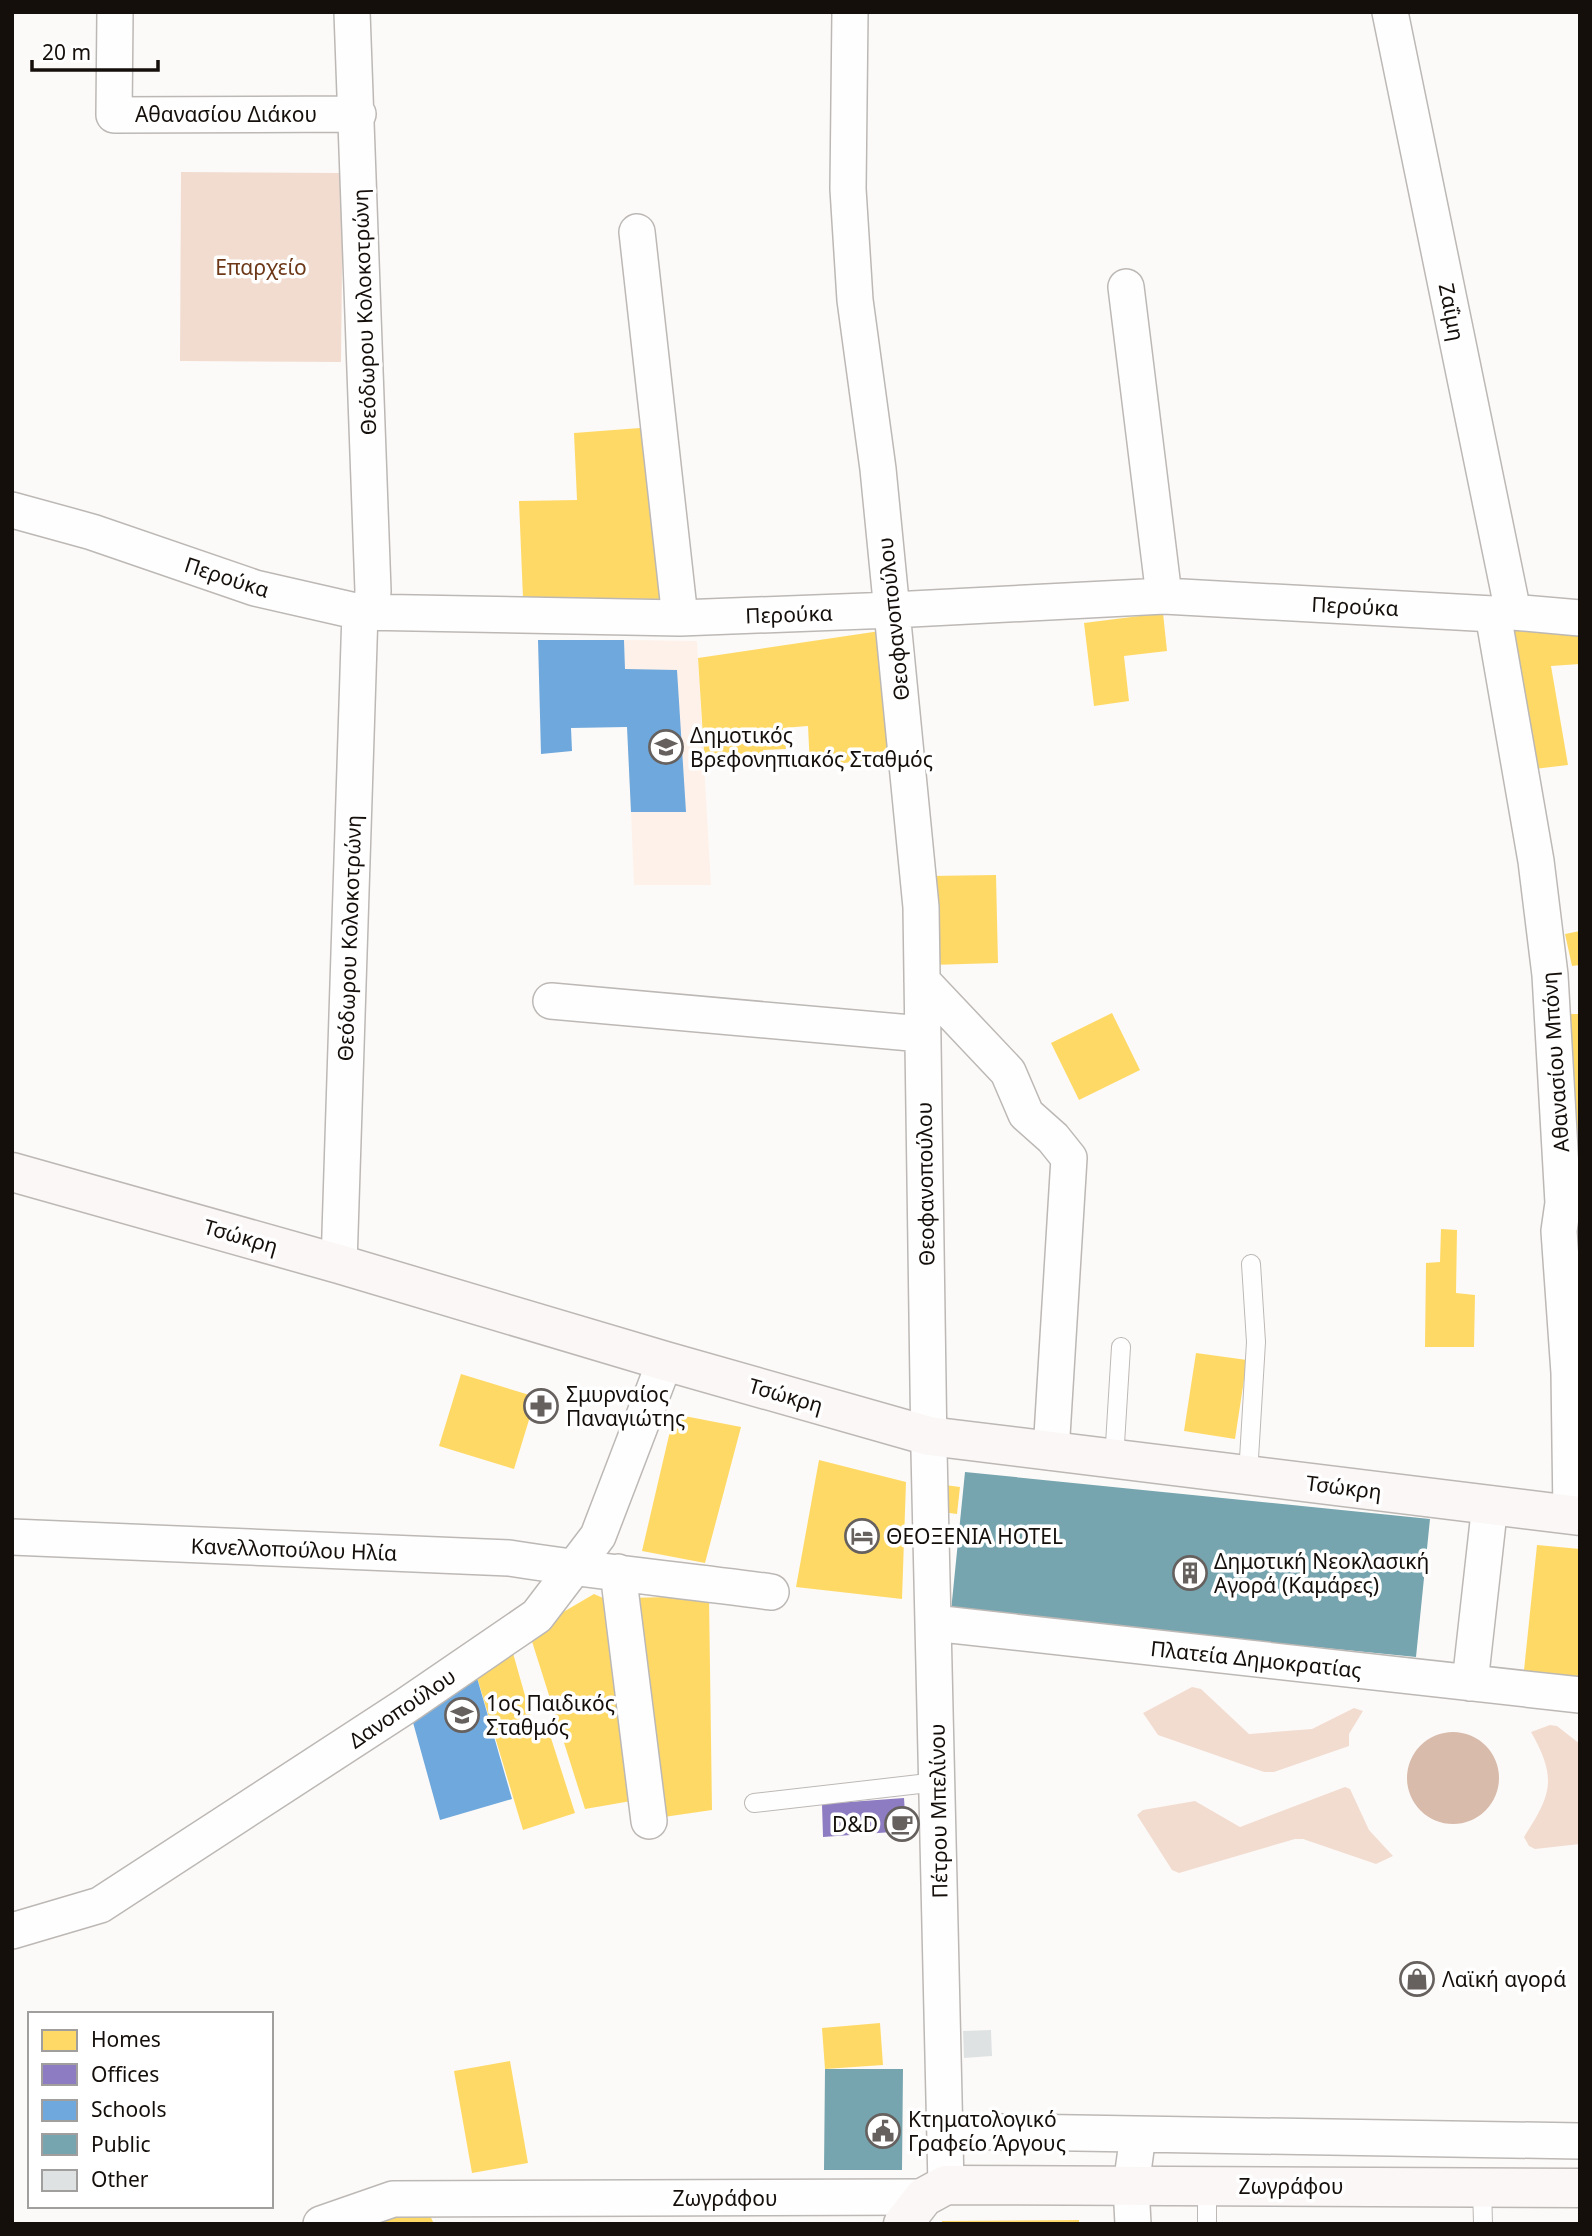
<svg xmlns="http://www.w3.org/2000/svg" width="1592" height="2236" font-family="'Noto Sans',sans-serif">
<rect width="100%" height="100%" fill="#fcfaf8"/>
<path fill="#fef1e9" d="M 624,640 L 697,641 L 711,885 L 634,885 Z"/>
<path fill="#f2dcd0" d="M 181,172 L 343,173 L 341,362 L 180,361 Z
M 1192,1687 L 1201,1689 L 1249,1734 L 1312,1729 L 1354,1708 L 1363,1711 L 1349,1734 L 1349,1746 L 1274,1772 L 1264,1772 L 1158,1735 L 1143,1713 Z
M 1550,1725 L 1557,1726 L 1580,1744 L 1580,1844 L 1535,1849 L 1529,1846 L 1524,1837 C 1552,1794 1557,1778 1531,1732 Z
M 1345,1787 L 1350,1789 L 1369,1830 L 1393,1856 L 1376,1864 L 1303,1839 L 1295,1839 L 1179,1873 L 1172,1870 L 1137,1815 L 1143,1810 L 1195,1801 L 1240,1827 Z"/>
<path fill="#d8bbab" d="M1407 1778a46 46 0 1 1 92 0a46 46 0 1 1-92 0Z"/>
<path fill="#ffd966" d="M 653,427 L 668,599 L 523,598 L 519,501 L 577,500 L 574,433 Z
M 1163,613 L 1167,651 L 1124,656 L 1129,701 L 1094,706 L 1084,623 Z
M 1500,625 L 1580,630 L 1580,664 L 1551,666 L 1568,765 L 1526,770 Z
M 880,631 L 895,757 L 810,767 L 808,726 L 783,728 L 786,749 L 763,750 L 764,760 L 705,768 L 698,658 Z
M 996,875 L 998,963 L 931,965 L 929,876 Z
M 1580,931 L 1580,965 L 1572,966 L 1565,934 Z
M 1112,1013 L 1140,1070 L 1079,1100 L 1051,1043 Z
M 1565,1014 L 1580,1014 L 1580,1231 L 1577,1231 L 1562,1055 Z
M 1441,1229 L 1457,1230 L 1456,1293 L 1475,1295 L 1474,1347 L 1425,1347 L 1426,1263 L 1440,1262 Z
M 1196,1353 L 1247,1360 L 1235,1439 L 1184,1431 Z
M 461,1374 L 536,1397 L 514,1469 L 439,1446 Z
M 674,1414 L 741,1427 L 705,1563 L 642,1551 Z
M 819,1460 L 906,1482 L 902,1599 L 796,1587 Z
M 937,1484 L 960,1487 L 957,1514 L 934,1511 Z
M 1537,1545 L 1580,1549 L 1580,1685 L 1523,1680 Z
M 594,1594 L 603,1598 L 637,1800 L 585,1809 L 529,1632 Z
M 709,1596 L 712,1810 L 657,1818 L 627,1598 Z
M 509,1639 L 537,1738 L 550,1735 L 575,1813 L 523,1830 L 473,1664 Z
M 880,2023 L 883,2065 L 825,2069 L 822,2028 Z
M 510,2061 L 528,2163 L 472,2173 L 454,2071 Z
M 425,2205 L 434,2224 L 376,2224 L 372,2211 Z
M 1079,2220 L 1079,2224 L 942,2224 L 942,2221 Z"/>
<path fill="#8e7cc3" d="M 904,1798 L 906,1831 L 823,1837 L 822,1804 Z"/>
<path fill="#6fa8dc" d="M 538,640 L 624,640 L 625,669 L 677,670 L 686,812 L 631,812 L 627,727 L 571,728 L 572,751 L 541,754 Z
M 473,1664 L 512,1799 L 440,1820 L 409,1708 Z"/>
<path fill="#76a5af" d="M 965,1472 L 1430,1519 L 1416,1657 L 951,1611 Z
M 825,2069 L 903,2069 L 902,2170 L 824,2170 Z"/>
<path fill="#dfe2e3" d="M 991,2030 L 992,2056 L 964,2058 L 963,2031 Z"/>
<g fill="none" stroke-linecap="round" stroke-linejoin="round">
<g stroke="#bcb8b5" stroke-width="20">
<path id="lane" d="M 1114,1460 L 1121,1347
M 1248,1475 L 1256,1342 L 1251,1264
M 754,1803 L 937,1782
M 1207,2186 L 1207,2224
M 1482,2187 L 1483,2224"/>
</g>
<g stroke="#bcb8b5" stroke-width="38">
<path id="street" d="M 115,12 L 114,115 L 358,114
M 352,12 L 373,591 L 371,612
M 850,12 L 848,189 L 855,300 L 878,469 L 921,907 L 929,1451 L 946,2185
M 1390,12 L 1513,612
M 637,232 L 680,618
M 1126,287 L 1164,596
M 12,510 L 92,532 L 255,588 L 360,612 L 680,618 L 892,610 L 1164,596 L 1493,614 L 1513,612 L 1580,618
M 1493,614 L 1536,861 L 1550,975 L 1563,1203 L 1559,1231 L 1569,1373 L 1571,1514
M 922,981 L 1008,1072 L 1026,1114 L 1053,1138 L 1069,1158 L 1051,1452
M 551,1001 L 922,1034
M 339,1264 L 360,612
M 12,1537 L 509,1558 C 596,1572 684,1580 771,1592
M 618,1572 L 649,1821
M 933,1623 L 1580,1695
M 1470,1683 L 1490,1504
M 12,1931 L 100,1905 L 404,1707 L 537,1616 L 598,1536 L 665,1361
M 945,2131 L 1580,2141
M 321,2224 L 393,2199 L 924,2197
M 1133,2224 L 1131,2186 L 1138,2135"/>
</g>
<g stroke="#bcb8b5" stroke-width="41">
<path id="secondary" d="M 12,1172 L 339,1264 L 665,1361 L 929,1436 L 1580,1516
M 903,2224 L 924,2197 L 946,2185 L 1580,2188"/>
</g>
<use href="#lane" stroke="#fffefe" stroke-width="18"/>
<use href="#street" stroke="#fffefe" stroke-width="35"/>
<use href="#secondary" stroke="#faf7f6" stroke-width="38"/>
</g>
<defs>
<g id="school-ring" transform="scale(1.75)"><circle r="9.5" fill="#fff" stroke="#66615e" stroke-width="1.5"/><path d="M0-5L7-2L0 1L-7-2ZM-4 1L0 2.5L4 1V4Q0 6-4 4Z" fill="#66615e"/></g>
<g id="pharmacy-ring" transform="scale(1.75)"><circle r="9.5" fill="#fff" stroke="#66615e" stroke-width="1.5"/><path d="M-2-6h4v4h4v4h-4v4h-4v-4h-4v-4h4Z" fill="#66615e"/></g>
<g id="hotel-ring" transform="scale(1.75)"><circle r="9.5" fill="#fff" stroke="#66615e" stroke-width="1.5"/><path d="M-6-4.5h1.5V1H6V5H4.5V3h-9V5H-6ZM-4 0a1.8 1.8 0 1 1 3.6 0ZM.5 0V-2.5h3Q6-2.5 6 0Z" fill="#66615e"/></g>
<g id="building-ring" transform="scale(1.75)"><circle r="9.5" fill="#fff" stroke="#66615e" stroke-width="1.5"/><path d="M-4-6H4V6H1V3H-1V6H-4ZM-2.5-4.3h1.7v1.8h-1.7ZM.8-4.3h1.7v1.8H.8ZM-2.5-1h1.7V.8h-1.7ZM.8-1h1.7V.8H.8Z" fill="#66615e"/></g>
<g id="cafe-ring" transform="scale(1.75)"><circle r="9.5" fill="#fff" stroke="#66615e" stroke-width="1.5"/><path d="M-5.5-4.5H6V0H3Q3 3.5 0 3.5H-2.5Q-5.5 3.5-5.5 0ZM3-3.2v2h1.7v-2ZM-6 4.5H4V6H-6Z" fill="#66615e"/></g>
<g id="shop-ring" transform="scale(1.75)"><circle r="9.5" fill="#fff" stroke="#66615e" stroke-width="1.5"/><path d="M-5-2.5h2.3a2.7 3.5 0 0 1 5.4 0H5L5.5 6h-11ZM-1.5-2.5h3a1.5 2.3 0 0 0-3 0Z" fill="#66615e"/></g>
<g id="civic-ring" transform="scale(1.75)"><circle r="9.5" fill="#fff" stroke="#66615e" stroke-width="1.5"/><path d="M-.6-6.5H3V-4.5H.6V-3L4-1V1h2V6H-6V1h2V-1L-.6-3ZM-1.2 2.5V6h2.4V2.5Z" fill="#66615e"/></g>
</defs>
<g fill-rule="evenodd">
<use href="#school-ring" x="666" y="747"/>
<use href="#pharmacy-ring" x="541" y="1406"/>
<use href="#hotel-ring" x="862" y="1536"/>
<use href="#building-ring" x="1190" y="1573"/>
<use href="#school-ring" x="462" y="1715"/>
<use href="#cafe-ring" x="902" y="1824"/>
<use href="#shop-ring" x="1417" y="1979"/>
<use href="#civic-ring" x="883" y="2131"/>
</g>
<g text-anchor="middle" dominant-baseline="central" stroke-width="7" stroke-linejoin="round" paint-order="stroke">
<g font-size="21" fill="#150f0b" stroke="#fff">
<text x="226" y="114">Αθανασίου Διάκου</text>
<text transform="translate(364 312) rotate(-92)">Θεόδωρου Κολοκοτρώνη</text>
<text transform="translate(1452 312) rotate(79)">Ζαΐμη</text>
<text transform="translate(227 577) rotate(18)">Περούκα</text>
<text transform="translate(1355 606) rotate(3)">Περούκα</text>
<text transform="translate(789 614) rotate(-2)">Περούκα</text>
<text transform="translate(893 619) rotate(-96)">Θεοφανοπούλου</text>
<text transform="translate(349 938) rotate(-88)">Θεόδωρου Κολοκοτρώνη</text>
<text transform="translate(1555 1062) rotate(-94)">Αθανασίου Μπόνη</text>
<text transform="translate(925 1184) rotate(-91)">Θεοφανοπούλου</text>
<text transform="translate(241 1236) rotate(16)">Τσώκρη</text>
<text transform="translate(786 1395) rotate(16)">Τσώκρη</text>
<text transform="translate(1344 1487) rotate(7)">Τσώκρη</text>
<text transform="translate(294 1549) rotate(2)">Κανελλοπούλου Ηλία</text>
<text transform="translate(1256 1659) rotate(6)">Πλατεία Δημοκρατίας</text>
<text transform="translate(402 1708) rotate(-34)">Δανοπούλου</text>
<text transform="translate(938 1811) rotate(-91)">Πέτρου Μπελίνου</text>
<text x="1291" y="2186">Ζωγράφου</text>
<text x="725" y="2198">Ζωγράφου</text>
</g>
<g font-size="21" fill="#6c3817" stroke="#fff">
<text x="261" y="267">Επαρχείο</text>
</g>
<g font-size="21" fill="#150f0b" stroke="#fff" text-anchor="start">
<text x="690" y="735">Δημοτικός<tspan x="690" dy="24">Βρεφονηπιακός Σταθμός</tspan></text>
<text x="566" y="1394">Σμυρναίος<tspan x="566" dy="24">Παναγιώτης</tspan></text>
<text x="886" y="1536">ΘΕΟΞΕΝΙΑ HOTEL</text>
<text x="1214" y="1561">Δημοτική Νεοκλασική<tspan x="1214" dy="24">Αγορά (Καμάρες)</tspan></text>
<text x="486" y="1703">1ος Παιδικός<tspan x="486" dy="24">Σταθμός</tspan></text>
<text x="878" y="1824" text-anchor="end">D&amp;D</text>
<text x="1442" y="1979">Λαϊκή αγορά</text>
<text x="908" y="2119">Κτηματολογικό<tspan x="908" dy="24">Γραφείο Άργους</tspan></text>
</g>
</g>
<rect width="1592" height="2236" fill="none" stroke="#150f0b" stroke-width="28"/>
<rect x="28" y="2012" width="245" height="196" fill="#ffffff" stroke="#a19f9d" stroke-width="2"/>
<rect x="42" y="2030" width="35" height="21" fill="#ffd966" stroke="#a19f9d" stroke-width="2"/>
<text x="91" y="2047" font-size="21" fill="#150f0b">Homes</text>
<rect x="42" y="2064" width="35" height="21" fill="#8e7cc3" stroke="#a19f9d" stroke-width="2"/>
<text x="91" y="2082" font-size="21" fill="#150f0b">Offices</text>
<rect x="42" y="2100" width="35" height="21" fill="#6fa8dc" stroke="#a19f9d" stroke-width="2"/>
<text x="91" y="2117" font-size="21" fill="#150f0b">Schools</text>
<rect x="42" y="2134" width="35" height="21" fill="#76a5af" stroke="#a19f9d" stroke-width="2"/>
<text x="91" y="2152" font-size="21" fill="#150f0b">Public</text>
<rect x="42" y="2170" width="35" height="21" fill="#dfe2e3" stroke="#a19f9d" stroke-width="2"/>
<text x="91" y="2187" font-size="21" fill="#150f0b">Other</text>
<path d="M32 60v10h126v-10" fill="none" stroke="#150f0b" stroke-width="3.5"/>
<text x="42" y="60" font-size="21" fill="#150f0b" stroke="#ffffff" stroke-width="5" paint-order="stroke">20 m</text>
</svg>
